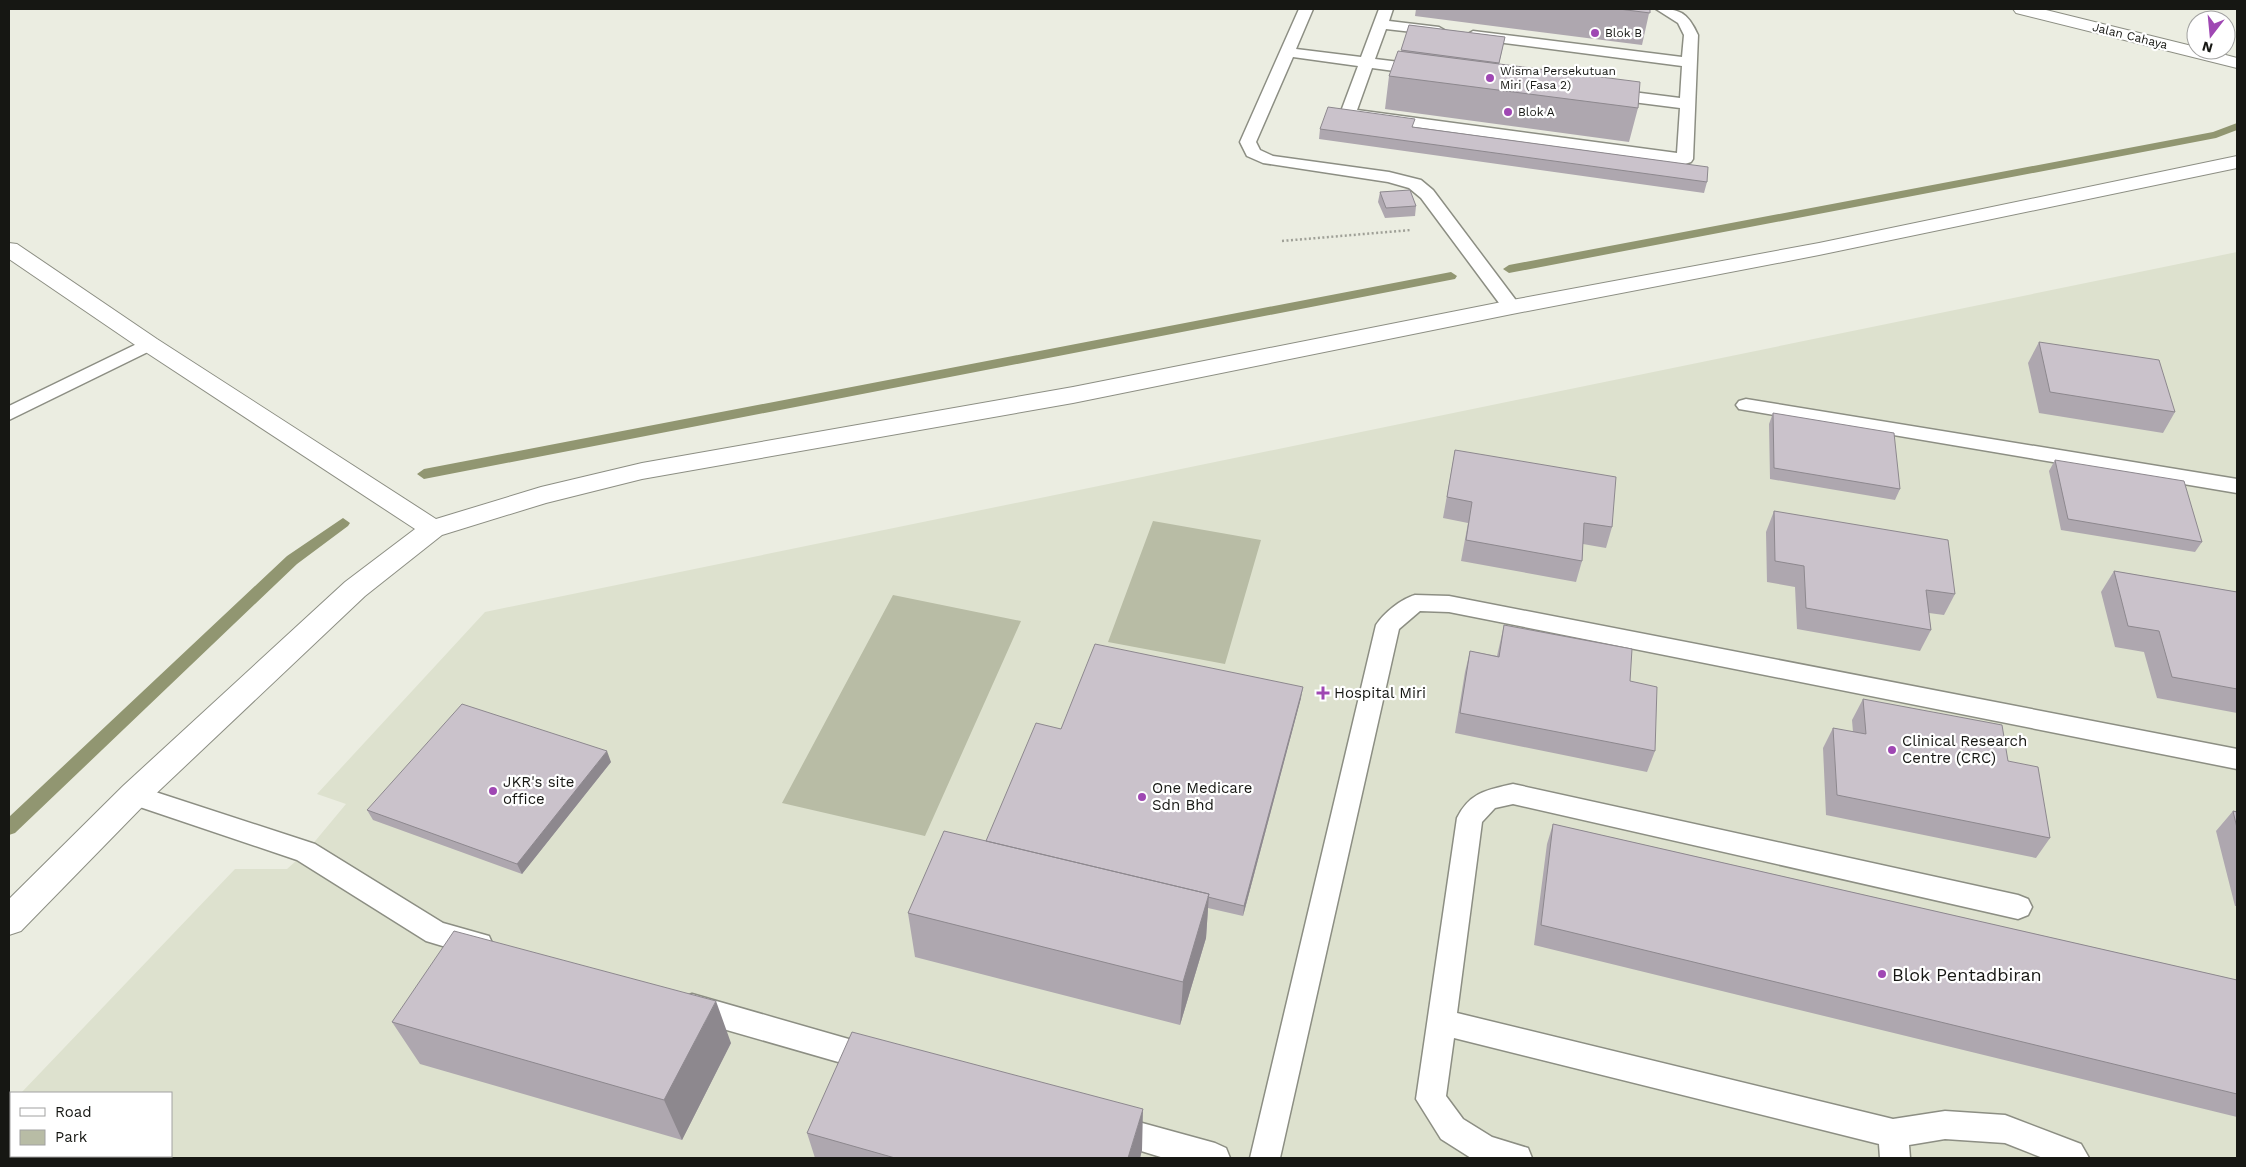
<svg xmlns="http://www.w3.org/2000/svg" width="2246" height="1167" font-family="'Work Sans',sans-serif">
<rect width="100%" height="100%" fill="#ebede1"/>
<path fill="#dde1ce" d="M 2237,252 L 2237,1158 L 9,1158 L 9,1106 L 11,1104 L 11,1156 L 171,1156 L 171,1093 L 21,1093 L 235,869 L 287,869 L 306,852 L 346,804 L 317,794 L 485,612 Z"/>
<path fill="#b8bca5" d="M 1153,521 L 1261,540 L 1225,664 L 1108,642 Z
M 893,595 L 1021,621 L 925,836 L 782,803 Z"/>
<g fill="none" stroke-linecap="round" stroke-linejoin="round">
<path fill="#919671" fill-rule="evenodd" d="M 2237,123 L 2237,130 L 2216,138 L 1509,273 L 1503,269 L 1509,265 L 2213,132 Z
M 1451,272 L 1457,276 L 1455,279 L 424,479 L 417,474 L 424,469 Z
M 343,518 L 350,523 L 348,526 L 297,564 L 15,833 L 9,835 L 9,817 L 287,556 Z"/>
<g stroke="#8c8e83" stroke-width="3">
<path id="lane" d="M 1299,9 L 1313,9 L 1296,49 L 1361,57 L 1379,9 L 1393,9 L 1389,21 L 1439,27 L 1446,31 L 1439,35 L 1386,29 L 1375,59 L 1424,65 L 1432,70 L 1424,75 L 1372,68 L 1357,110 L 1677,153 L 1680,108 L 1609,99 L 1601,94 L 1609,89 L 1680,98 L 1682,66 L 1473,39 L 1466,35 L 1473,31 L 1682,57 L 1684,35 L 1678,23 L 1656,9 C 1680,8 1688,13 1698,35 L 1693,159 L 1691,162 L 1685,164 L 1342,117 L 1340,114 L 1358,66 L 1293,57 L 1256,142 L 1260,150 L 1273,156 L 1389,172 L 1421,180 L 1433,190 L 1521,307 L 1519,311 L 1505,311 L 1421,198 L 1409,188 L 1388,182 L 1263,163 L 1247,156 L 1240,142 Z
M 149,338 L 156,340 L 159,344 L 156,348 L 9,420 L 9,406 Z
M 1746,399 L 2237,479 L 2237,493 L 1739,409 L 1736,405 L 1739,401 Z
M 1415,595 L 1449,596 L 2237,749 L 2237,769 L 1449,612 L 1420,611 L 1399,629 L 1280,1158 L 1250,1158 L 1376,625 C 1384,613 1401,599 1415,595 Z
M 1513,784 L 2018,895 L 2028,899 L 2032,907 L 2028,915 L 2018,919 L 1513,804 L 1495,808 L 1482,822 L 1457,1013 L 1893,1119 L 1945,1111 L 2005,1115 L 2081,1144 L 2089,1158 L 2043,1158 L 2005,1143 L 1945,1139 L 1909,1145 L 1910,1158 L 1880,1158 L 1879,1144 L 1454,1038 L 1446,1096 L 1463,1119 L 1492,1137 L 1528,1148 L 1532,1158 L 1471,1158 L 1441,1139 L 1416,1099 L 1457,818 C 1470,792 1487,790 1513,784 Z
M 134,785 L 315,844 L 443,923 L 489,936 L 493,945 L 489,954 L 479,957 L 426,941 L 297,860 L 125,802 L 121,795 L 125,788 Z
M 692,994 L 873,1046 L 883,1049 L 888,1059 L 883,1069 L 873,1072 L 692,1020 L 682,1016 L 678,1007 L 682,998 Z
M 1113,1115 L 1215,1143 L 1226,1148 L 1230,1158 L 1164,1158 L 1102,1139 L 1098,1129 L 1102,1119 Z"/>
</g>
<g stroke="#8c8e83" stroke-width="2">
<path id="street" d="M 2237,156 L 2237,168 L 1819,255 L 1512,314 L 1073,403 L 642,479 L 546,503 L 442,535 L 365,596 L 145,804 L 21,931 L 9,935 L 9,899 L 123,786 L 345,582 L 415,529 L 141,349 L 9,259 L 9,243 L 17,244 L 157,339 L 436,519 L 541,487 L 642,463 L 1073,387 L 1512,300 L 1819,243 Z"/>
</g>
<g stroke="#8c8e83" stroke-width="2">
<path id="secondary" d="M 2013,9 L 2042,9 L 2196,47 L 2196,50 L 2207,50 L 2237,58 L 2237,68 L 2016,13 Z"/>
</g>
<path stroke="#9fa097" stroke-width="2.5" stroke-dasharray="2 2.5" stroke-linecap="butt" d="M 1282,241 L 1411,230"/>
<use href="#lane" fill="#fff" fill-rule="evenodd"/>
<use href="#street" fill="#fff" fill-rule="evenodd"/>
<use href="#secondary" fill="#fff" fill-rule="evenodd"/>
</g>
<path fill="#aea7af" d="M 1416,9 L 1650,9 L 1642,45 L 1415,16 Z
M 1409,25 L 1505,37 L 1499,64 L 1638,108 L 1629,142 L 1385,109 L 1389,76 L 1401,52 Z
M 1413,127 L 1707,182 L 1704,193 L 1319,139 L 1320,129 Z
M 1380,192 L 1416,206 L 1415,216 L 1385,218 L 1378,202 Z
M 2039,342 L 2175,412 L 2163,433 L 2039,413 L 2028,363 Z
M 1773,413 L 1900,489 L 1895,500 L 1770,479 L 1769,424 Z
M 1455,450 L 1612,527 L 1606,548 L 1583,544 L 1582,561 L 1576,582 L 1461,561 L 1468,523 L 1443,518 Z
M 2055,460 L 2202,542 L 2195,552 L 2061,530 L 2049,471 Z
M 1774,511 L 1955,594 L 1944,615 L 1929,613 L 1931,630 L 1920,651 L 1797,629 L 1795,587 L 1767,582 L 1766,532 Z
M 2114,571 L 2237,592 L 2237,713 L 2157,698 L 2144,652 L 2115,647 L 2101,592 Z
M 1504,625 L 1630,681 L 1655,751 L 1647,772 L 1455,733 L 1465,672 L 1470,651 L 1497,656 Z
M 1301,698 L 1243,916 L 1208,908 L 1206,938 L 1180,1025 L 915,957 L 908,913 L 986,841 L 1061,729 Z
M 1863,699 L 2008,761 L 2050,838 L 2036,858 L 1826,815 L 1823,748 L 1833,728 L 1853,732 L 1852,720 Z
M 611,762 L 522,874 L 373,820 L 367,810 Z
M 2233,811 L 2237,812 L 2237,906 L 2235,906 L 2216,831 Z
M 1553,824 L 2237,980 L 2237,1117 L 1534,945 L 1547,844 Z
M 392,1022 L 731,1043 L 682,1140 L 420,1064 Z
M 807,1133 L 1142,1150 L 1140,1158 L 815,1158 Z"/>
<path fill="#8d888e" d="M 1303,687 L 1301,698 L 1243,916 L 1244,906 Z
M 607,751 L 611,762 L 522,874 L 517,864 Z
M 1209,894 L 1206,938 L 1180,1025 L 1183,982 Z
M 716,1001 L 731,1043 L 682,1140 L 664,1100 Z
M 1143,1109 L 1142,1150 L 1140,1158 L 1128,1158 Z"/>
<path fill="#cac2cb" stroke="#8d888e" d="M 1619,9 L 1650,9 L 1650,13 Z
M 1409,25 L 1505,37 L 1499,63 L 1401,50 Z
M 1398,51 L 1640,82 L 1638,108 L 1389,76 Z
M 1328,107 L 1415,119 L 1412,127 L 1708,167 L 1707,182 L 1320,129 Z
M 1410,190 L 1416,206 L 1386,208 L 1380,192 Z
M 2039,342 L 2159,360 L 2175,412 L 2050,392 Z
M 1773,413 L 1894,433 L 1900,489 L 1774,468 Z
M 1455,450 L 1616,477 L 1612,527 L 1584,523 L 1582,561 L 1466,540 L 1472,502 L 1447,497 Z
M 2055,460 L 2184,481 L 2202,542 L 2068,519 Z
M 1774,511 L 1948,540 L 1955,594 L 1926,590 L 1931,630 L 1806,608 L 1804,566 L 1775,561 Z
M 2114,571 L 2237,592 L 2237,689 L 2172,677 L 2159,631 L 2128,626 Z
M 1504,625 L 1632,649 L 1630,681 L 1657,687 L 1655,751 L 1460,713 L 1470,651 L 1499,657 Z
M 1095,644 L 1303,687 L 1244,906 L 1208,897 L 1209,894 L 986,841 L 1036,723 L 1061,729 Z
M 1863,699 L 2002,725 L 2008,761 L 2038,767 L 2050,838 L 1837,795 L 1833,728 L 1866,734 Z
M 462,704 L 607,751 L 517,864 L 367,810 Z
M 2233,811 L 2237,812 L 2237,828 Z
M 1553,824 L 2237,980 L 2237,1094 L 1541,925 Z
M 944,831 L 1209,894 L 1183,982 L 908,913 Z
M 454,931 L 716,1001 L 664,1100 L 392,1022 Z
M 852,1032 L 1143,1109 L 1128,1158 L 895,1158 L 807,1133 Z"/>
<g fill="#9f47b3" stroke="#fff" stroke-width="2">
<circle cx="1595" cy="33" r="5"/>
<circle cx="1490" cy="78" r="5"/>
<circle cx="1508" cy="112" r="5"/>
<path d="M1320.5 685.5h5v5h5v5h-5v5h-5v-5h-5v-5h5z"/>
<circle cx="1892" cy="750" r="5"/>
<circle cx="493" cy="791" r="5"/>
<circle cx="1142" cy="797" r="5"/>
<circle cx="1882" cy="974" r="5"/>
</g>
<g text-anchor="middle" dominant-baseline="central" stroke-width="4.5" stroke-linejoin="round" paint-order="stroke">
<g font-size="12" fill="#161713" stroke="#fff" text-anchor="start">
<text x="1605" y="33">Blok B</text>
<text x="1500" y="71">Wisma Persekutuan<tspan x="1500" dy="14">Miri (Fasa 2)</tspan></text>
<text x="1518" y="112">Blok A</text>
</g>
<g font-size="12" fill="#161713" stroke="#fff">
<text transform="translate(2130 36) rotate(14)">Jalan Cahaya</text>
</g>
<g font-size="15" fill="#161713" stroke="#fff" text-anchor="start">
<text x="1334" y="693">Hospital Miri</text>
<text x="1902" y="741">Clinical Research<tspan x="1902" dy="17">Centre (CRC)</tspan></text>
<text x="503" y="782">JKR's site<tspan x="503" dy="17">office</tspan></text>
<text x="1152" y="788">One Medicare<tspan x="1152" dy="17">Sdn Bhd</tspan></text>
</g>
<g font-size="18" fill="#161713" stroke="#fff" text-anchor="start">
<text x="1892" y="974">Blok Pentadbiran</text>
</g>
</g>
<rect width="2246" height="1167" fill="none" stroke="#161713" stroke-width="20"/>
<rect x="10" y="1092" width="162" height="65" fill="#ffffff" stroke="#a2a2a1"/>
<rect x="20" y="1108" width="25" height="8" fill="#ffffff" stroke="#a2a2a1"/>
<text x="55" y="1117" font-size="15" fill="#161713">Road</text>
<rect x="20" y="1130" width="25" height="15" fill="#b8bca5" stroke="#a2a2a1"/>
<text x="55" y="1142" font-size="15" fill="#161713">Park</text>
<g transform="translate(2211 35) rotate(196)"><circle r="24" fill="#ffffff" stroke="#a2a2a1"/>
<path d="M0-4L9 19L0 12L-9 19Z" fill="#9f47b3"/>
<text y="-8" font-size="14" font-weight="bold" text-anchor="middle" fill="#161713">N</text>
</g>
</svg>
